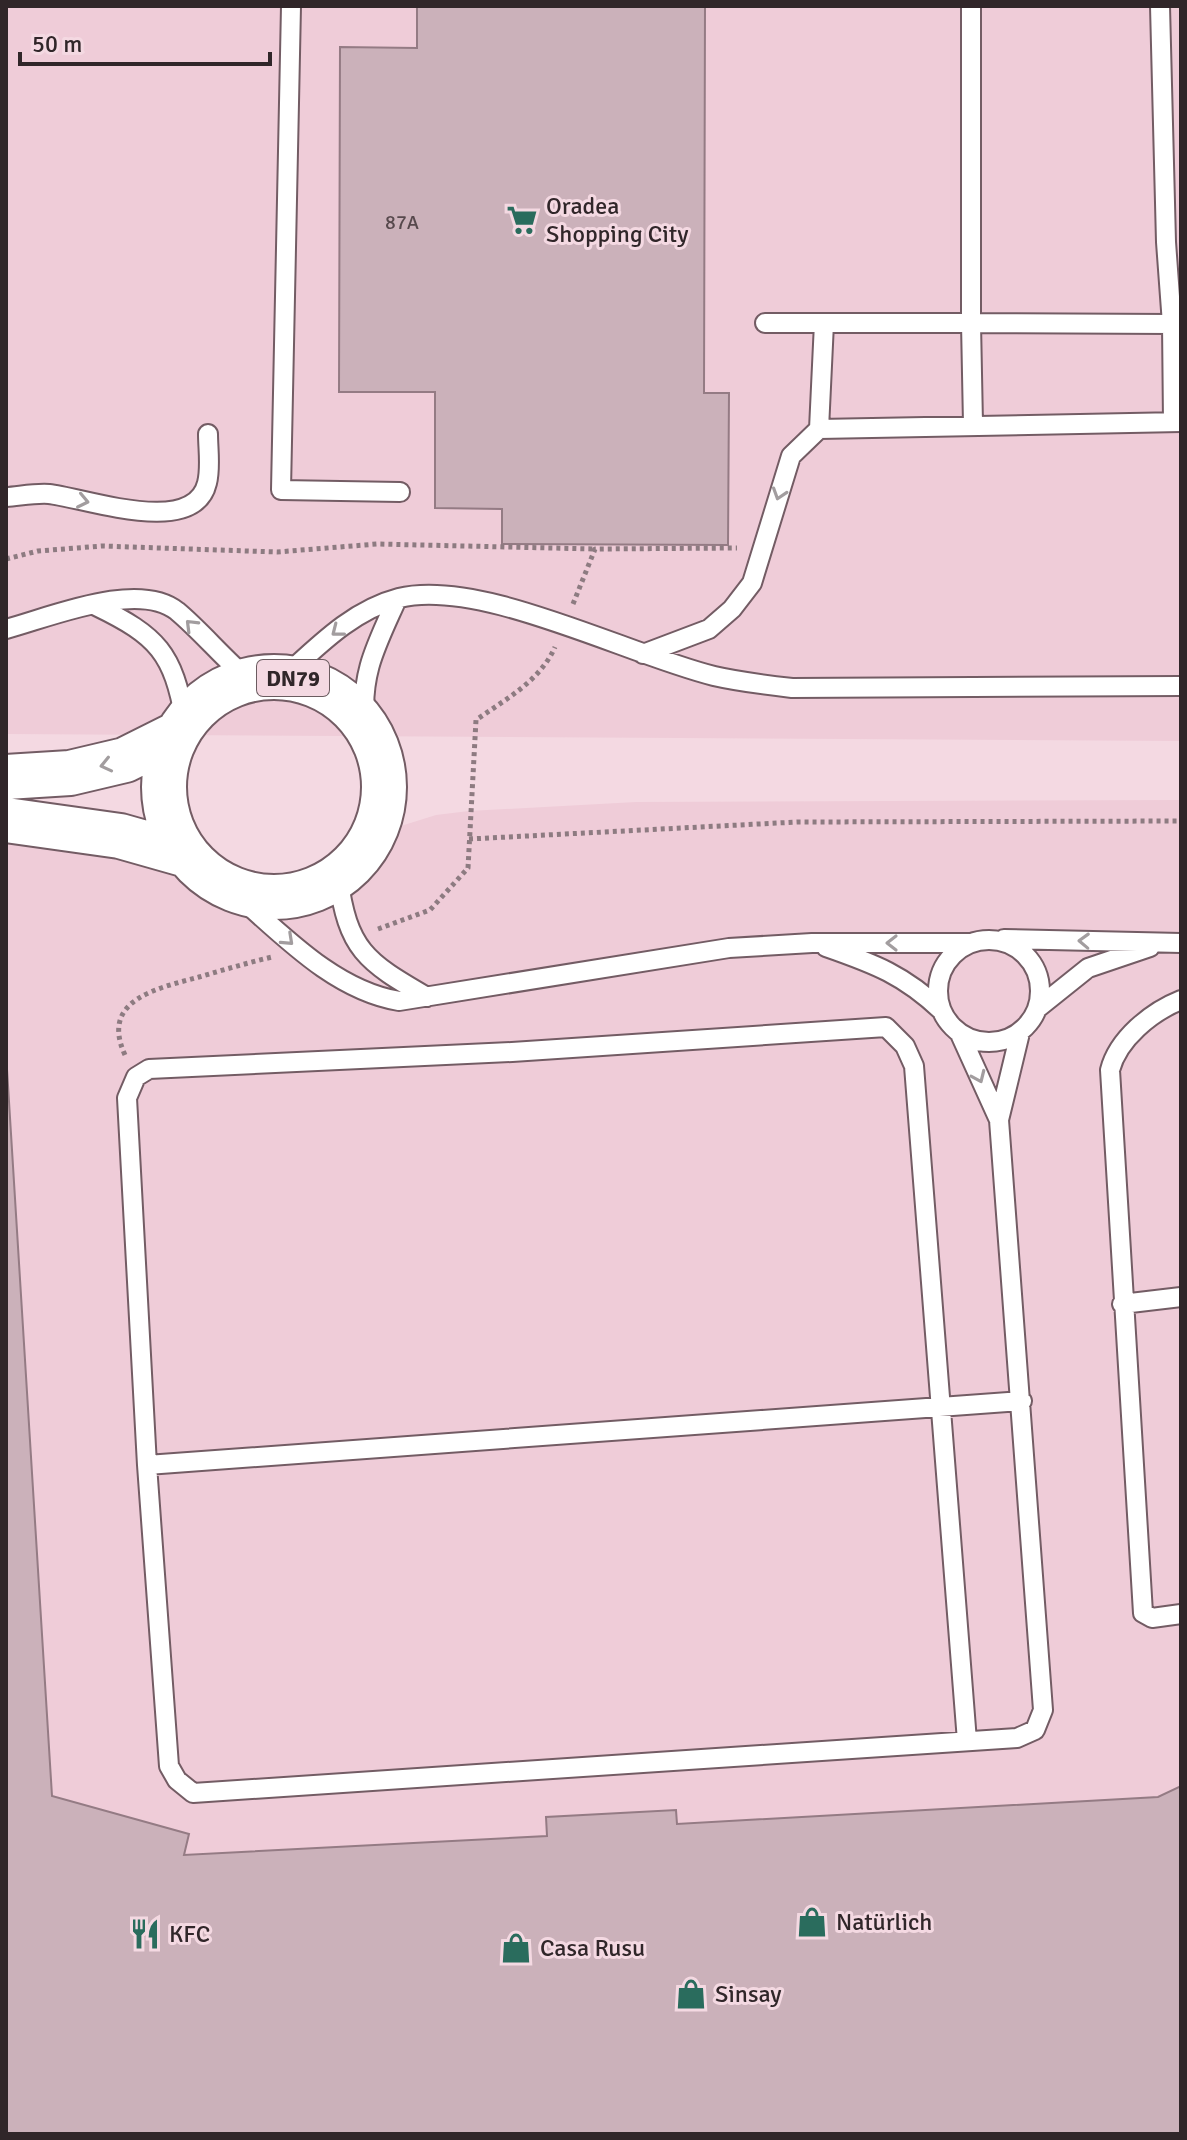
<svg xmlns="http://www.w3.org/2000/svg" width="1187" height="2140" font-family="Signika,sans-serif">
<rect width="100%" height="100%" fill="#f4d9e2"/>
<path fill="#efccd8" d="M 6,6 L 1181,6 L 1181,741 L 6,734 Z
M 1181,800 L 1181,2134 L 6,2134 L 6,820 L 187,855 L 212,878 L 229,888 L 255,896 L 281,897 L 307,892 L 338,877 L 382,838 L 404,825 L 436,815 L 469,811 L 636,802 Z"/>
<path fill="#cbb1ba" stroke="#947b84" stroke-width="2" d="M 417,6 L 705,6 L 704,393 L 729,393 L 728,545 L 502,544 L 502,509 L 435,508 L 435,392 L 339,392 L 340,47 L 417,48 Z
M 6,1053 L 52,1796 L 189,1834 L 184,1855 L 547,1836 L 546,1817 L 676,1810 L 677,1824 L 1158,1797 L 1181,1786 L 1181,2134 L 6,2134 Z"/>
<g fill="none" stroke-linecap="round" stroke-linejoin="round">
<g stroke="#735c64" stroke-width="22">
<path id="service" d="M 291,6 L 281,490 L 400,492
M 765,323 L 971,323 L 971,6
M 1172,324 L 1173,422
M 973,424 L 971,323 L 1172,324 L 1166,242 L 1160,6
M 819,429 L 824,323
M 6,497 C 20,496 35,493 49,494 C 85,498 194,538 207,483 C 211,468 208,449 208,434
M 96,606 C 158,636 173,653 185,720
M 6,629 C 51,617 138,580 177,611 C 202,632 223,658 248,679
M 643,654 L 709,629 L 732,609 L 752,583 L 791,456 L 819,429 L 1181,422
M 285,676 C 319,645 353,610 399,598 C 481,578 628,655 714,676 C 740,682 766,685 792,688 L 1181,686
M 365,724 C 360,673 377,644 397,599
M 338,877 C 348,950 365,961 427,997
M 229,888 C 279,931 332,990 399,1001 L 729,948 L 812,943 L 970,943
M 1004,939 L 1181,943
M938 991a51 51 0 1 1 102 0a51 51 0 1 1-102 0Z
M 826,947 C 875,964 904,975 942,1011
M 1181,1000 C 1151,1012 1118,1039 1110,1070 L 1143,1613 L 1152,1618 L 1181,1614
M 1038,1008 L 1088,968 L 1150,947
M 960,1034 L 999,1120
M 1122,1304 L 1181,1297
M 147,1465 L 1022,1401
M 967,1741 L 914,1066 L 905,1046 L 886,1027 L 512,1052 L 149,1069 L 136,1077 L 127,1098 L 147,1465 L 169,1766 L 177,1780 L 193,1793 L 1017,1738 L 1035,1730 L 1043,1710 L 999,1120 L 1020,1033"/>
</g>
<g stroke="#735c64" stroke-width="48">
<path id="trunk" d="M164 787a110 110 0 1 1 220 0a110 110 0 1 1-220 0Z
M 6,777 L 70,773 L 125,760 L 177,734
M 6,820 L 120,836 L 187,855"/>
</g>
<path stroke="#8d7b81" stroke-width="5" stroke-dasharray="4 4" stroke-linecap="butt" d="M 6,559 L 38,551 L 102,546 L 277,552 L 377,544 L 595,549
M 573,604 L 595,549 L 737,548
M 469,839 L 797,822 L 1181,821
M 378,929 L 430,910 L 468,868 L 476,720 C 506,699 540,681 555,647
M 125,1055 C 99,999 159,988 199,977 C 223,970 247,963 272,957"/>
<use href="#service" stroke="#fff" stroke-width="18"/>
<use href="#trunk" stroke="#fff" stroke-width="44"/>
</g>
<defs><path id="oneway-chevron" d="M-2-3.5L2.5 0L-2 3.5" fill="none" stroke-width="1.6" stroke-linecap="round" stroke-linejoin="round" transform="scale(2)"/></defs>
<g stroke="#a29d9f">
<use href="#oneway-chevron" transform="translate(779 494) rotate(108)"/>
<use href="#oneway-chevron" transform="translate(83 501) rotate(12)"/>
<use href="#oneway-chevron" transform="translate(191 625) rotate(-135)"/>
<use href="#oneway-chevron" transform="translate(337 631) rotate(142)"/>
<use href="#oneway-chevron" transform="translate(106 765) rotate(167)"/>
<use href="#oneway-chevron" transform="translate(288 940) rotate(43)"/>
<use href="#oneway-chevron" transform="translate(1084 941) rotate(-178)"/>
<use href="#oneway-chevron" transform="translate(892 943) rotate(-180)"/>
<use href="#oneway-chevron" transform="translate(979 1077) rotate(66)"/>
</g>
<defs>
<g id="supermarket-bare" transform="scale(2.4)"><path d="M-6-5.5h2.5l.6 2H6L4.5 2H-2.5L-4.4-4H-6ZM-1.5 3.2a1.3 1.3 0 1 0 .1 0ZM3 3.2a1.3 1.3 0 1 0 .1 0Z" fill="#2a6c5d" stroke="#f4d9e2" stroke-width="2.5" paint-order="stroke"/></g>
<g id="shop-bare" transform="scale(2.4)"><path d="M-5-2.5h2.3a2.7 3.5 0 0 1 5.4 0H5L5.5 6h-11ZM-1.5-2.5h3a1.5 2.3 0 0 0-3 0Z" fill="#2a6c5d" stroke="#f4d9e2" stroke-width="2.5" paint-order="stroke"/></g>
<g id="restaurant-bare" transform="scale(2.4)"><path d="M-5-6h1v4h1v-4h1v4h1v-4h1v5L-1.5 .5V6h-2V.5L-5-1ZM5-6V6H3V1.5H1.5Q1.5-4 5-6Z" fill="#2a6c5d" stroke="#f4d9e2" stroke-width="2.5" paint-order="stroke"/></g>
</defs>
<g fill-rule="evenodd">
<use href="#supermarket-bare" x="522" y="220"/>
<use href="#shop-bare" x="812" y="1922"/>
<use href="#restaurant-bare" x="145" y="1934"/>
<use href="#shop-bare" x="516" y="1948"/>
<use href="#shop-bare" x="691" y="1994"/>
</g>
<g text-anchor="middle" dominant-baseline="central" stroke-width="6" stroke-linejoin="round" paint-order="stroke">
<g font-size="20" fill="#57494d">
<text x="402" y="222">87A</text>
</g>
<rect fill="#f4d9e2" stroke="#6b5c60" stroke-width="2" x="257" y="660" width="72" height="36" rx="6"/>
<g font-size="22" font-weight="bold" fill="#302629">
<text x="293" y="678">DN79</text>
</g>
<g font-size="24" fill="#302629" stroke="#f4d9e2" text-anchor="start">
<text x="546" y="206">Oradea<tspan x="546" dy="28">Shopping City</tspan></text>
<text x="836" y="1922">Natürlich</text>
<text x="169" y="1934">KFC</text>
<text x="540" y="1948">Casa Rusu</text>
<text x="715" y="1994">Sinsay</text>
</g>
</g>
<rect width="1187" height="2140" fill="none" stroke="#302629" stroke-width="16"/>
<path d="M20 52v12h250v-12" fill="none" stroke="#302629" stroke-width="4"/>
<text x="32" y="52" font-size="24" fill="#302629" stroke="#f4d9e2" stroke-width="6" paint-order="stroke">50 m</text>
</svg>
